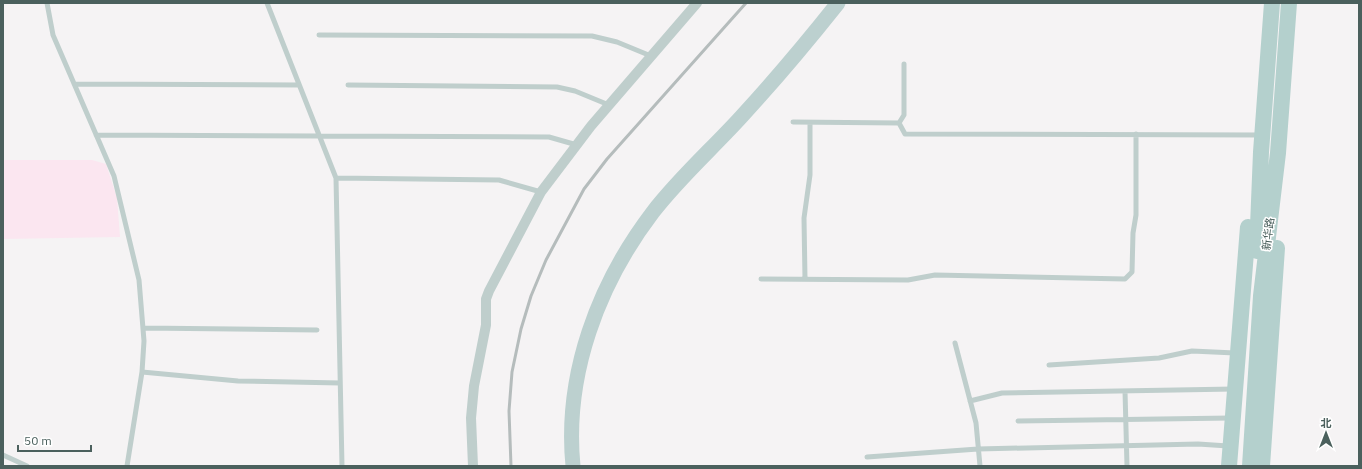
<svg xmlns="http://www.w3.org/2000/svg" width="1362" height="469" font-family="'IBM Plex Sans','Noto Sans SC',sans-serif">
<rect width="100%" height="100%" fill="#f5f3f4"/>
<path fill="#e6e5e5" d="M 3,39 L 4,156 L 3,156 Z"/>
<path fill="#fbe6f0" d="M 3,160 L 92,160 L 106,164 L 117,198 L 120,237 L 3,239 Z"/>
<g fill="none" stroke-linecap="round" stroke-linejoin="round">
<path stroke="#bfcecc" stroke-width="5" d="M 47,3 L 53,35 L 114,176 L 139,280 L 144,341 L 142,372 L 127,466
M 267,3 L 336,178 L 342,466
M 319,35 L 592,36 L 617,42 L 651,56
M 904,64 L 904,115 L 899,123 L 905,134 L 1259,135
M 74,84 L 299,85
M 348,85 L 557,87 L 575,91 L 609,105
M 793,122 L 899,123
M 96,135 L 549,137 L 577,145
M 336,178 L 499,180 L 541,192
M 761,279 L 908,280 L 935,275 L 1125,279 L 1132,272 L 1133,233 L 1136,215 L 1136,134
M 805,279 L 804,218 L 810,175 L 810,123
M 143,328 L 317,330
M 955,343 L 976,423 L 980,466
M 1049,365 L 1159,358 L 1192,351 L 1235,353
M 142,372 L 238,381 L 340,383
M 1125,391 L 1127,466
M 970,401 L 1002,393 L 1234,389
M 1018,421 L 1231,418
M 3,455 L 27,466
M 867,457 L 978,449 L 1198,444 L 1228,446"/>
<path stroke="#bfcecc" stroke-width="10" d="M 473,466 L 471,418 L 474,386 L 486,325 L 486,299 L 489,291 L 541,192 L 591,126 L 697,3"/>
<path stroke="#bcd0cf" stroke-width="15" d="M 573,466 C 564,375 598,284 653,212 C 679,178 713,148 742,116 C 775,80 807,42 838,3"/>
<path stroke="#b4d0cd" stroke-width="16" d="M 1257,251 L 1261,152 L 1272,3
M 1229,466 L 1248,227
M 1250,466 L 1261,296 L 1278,153 L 1289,3
M 1262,466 L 1277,248"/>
<path stroke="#b5bcbc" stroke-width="3" d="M 511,466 L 509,411 L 512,372 L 521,329 L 531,296 L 546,260 L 584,189 L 607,159 L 746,3"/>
</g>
<g text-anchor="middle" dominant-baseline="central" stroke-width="3" stroke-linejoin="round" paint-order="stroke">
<g font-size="11" fill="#4b605d" stroke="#fff">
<text transform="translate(1268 234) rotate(-83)">新华路</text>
</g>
</g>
<rect width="1362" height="469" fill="none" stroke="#4b605d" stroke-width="8"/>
<g transform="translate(1326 433)" stroke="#ffffff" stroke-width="3" paint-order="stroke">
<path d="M0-3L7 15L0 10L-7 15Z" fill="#4b605d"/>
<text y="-6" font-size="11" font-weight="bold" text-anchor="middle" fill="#4b605d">北</text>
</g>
<path d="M18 445v6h73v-6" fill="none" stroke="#4b605d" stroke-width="2"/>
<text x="24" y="445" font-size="12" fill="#4b605d" stroke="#ffffff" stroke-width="3" paint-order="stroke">50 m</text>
</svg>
